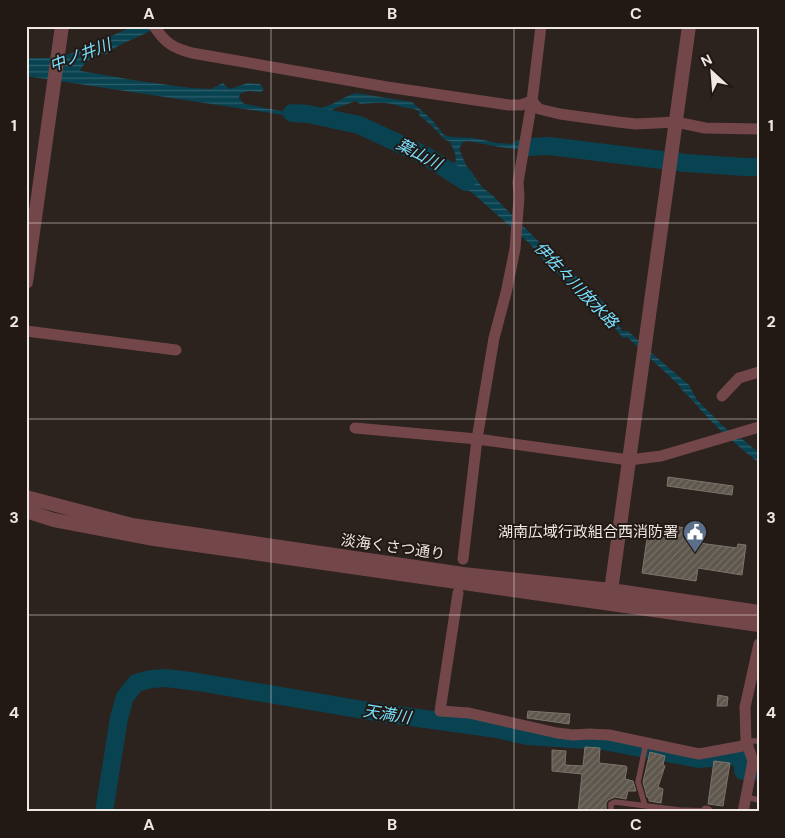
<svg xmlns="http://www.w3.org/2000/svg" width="785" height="838" font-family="'DM Sans','Noto Sans JP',sans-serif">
<defs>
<pattern id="water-rules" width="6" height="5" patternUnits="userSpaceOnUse" patternTransform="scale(1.25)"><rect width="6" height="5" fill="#094352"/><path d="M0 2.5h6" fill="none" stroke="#2d5e6b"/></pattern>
<pattern id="building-hatch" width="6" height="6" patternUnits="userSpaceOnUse" patternTransform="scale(1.25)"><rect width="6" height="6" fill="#5e574d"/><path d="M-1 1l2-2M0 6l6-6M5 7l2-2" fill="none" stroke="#756f66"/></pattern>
</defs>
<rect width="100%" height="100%" fill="#2c221e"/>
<path fill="url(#water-rules)" d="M 134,26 L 159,26 C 148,34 112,46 107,54 C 96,51 86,61 80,70 L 81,71 L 139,81 L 191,88 L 211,89 L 223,83 L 229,89 L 248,83 L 260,84 L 264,89 L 261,92 L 248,91 L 240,94 L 239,98 L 244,104 C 255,105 265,109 275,110 C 292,112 314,111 330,105 C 339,101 346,96 356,93 L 412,102 L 431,119 L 444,135 L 452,137 L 474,138 L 497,143 L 512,144 L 516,141 L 530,139 L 545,144 L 553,144 C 538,158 488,144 468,141 L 463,142 L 459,149 L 466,165 L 482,187 L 492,195 L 546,249 L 598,296 L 615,317 L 622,331 L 628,331 L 655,356 L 689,385 L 697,400 L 725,428 L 741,438 L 759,453 L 759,463 C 734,443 713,425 692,400 C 687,394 682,392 679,385 L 627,337 L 623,338 L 605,316 L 546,263 L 530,244 L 476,196 L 448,176 L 452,164 L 456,161 L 455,153 L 450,142 L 444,139 L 432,126 L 419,115 L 419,111 C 411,107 407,109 399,106 C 385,101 376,103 360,104 L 356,101 L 319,114 L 311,119 L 26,76 L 26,58 L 47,58 L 70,54 Z"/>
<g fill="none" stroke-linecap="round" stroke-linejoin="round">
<path stroke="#094352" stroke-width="18" d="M 292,113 L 308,114 L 359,125 L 426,156 L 466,182 L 465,178
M 528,147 L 549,146 L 686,163 L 745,167 L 759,167
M 104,812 L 119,718 L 125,697 L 136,683 L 151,679 L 166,678 L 198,682 L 375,712 L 497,729 L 527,736 L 603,741 L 699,759 L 741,755 L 743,771 L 759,771"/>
</g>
<path fill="url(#building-hatch)" stroke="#7c756b" d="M 668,477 L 733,486 L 732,495 L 667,486 Z
M 649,525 L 674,528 L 675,526 L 684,528 L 684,529 L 687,530 L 687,532 L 700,534 L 699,543 L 737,548 L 738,544 L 746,545 L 742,575 L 698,568 L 696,581 L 642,573 Z
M 718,695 L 728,697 L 727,706 L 717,706 Z
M 528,711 L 570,714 L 569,724 L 527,718 Z
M 585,747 L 600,748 L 599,763 L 626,766 L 627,768 L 625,779 L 633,781 L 636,791 L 628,791 L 626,799 L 615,797 L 608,800 L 606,803 L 606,812 L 578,812 L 582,774 L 552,771 L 552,750 L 566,751 L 565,765 L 583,766 Z
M 650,752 L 665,756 L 663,765 L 665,766 L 658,787 L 663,789 L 661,803 L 649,801 L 649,798 L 647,797 L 643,782 Z
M 714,761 L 730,763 L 723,806 L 708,804 Z"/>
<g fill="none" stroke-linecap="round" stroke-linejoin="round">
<path stroke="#73474a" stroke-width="5.5" d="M 746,741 L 759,741
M 746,797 L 759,800
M 645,806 L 638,782 L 646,743
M 611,812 L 611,804 L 615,802 L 679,810 L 706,811"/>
<path stroke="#73474a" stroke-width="11" d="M 154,26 C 165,43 173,48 192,53 L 387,87 L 509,105 L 521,105 L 532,101
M 532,101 L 539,109 L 560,114 L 618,122 L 636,124 L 676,122 L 705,128 L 759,129
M 26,331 L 176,350
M 722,396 L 739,378 L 759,372
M 355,428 L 477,439 L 629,460 L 661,456 L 759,427
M 463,559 L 477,439 L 494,338 L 506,293 L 515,249 L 519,197 L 518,182 L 532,101 L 541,26
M 458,593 L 440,711 L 469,713 L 557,733 L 573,735 L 589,734 L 609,735 L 699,754 L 748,745
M 706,811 L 708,812
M 743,812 L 753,761 L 746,741 L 745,707 L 759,644"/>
<path stroke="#73474a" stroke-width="14" d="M 26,282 L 62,26
M 26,497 L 132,525 L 463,574 L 611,590 L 759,612
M 26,511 L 54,520 L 154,539 L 759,625
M 610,598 L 689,26"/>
</g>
<path fill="none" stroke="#eee7e4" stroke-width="1" stroke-opacity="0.55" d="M 271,26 L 271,812M 514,26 L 514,812M 26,223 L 759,223M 26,419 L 759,419M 26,615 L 759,615"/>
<defs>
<g id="civic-pin" transform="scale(1.25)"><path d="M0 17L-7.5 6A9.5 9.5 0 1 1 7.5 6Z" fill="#5c6f8a" stroke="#221814"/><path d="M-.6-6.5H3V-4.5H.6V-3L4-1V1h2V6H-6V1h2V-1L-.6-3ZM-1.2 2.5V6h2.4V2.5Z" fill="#fff"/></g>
</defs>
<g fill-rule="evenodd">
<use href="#civic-pin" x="695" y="532"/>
</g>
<g text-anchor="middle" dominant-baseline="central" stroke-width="4" stroke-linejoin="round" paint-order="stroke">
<g font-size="15" fill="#eee7e4" stroke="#221814" text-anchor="end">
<text x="678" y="532">湖南広域行政組合西消防署</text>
</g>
<g font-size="15" fill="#eee7e4" stroke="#221814">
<text transform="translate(393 547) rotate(8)">淡海くさつ通り</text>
</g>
<g font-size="16" font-style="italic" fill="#77e0fe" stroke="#221814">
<text transform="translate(80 55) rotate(-21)">中ノ井川</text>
<text transform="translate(419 154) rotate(28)">葉山川</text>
<text transform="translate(576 285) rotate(46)">伊佐々川放水路</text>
<text transform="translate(387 714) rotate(9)">天満川</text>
</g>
</g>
<rect width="785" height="838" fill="none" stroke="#221814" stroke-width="55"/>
<g transform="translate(712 72) rotate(334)" stroke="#221814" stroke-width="4" paint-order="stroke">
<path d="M0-4L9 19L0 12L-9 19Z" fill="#eee7e4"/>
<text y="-8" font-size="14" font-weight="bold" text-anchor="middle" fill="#eee7e4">N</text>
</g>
<rect x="28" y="28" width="730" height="782" fill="none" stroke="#eee7e4" stroke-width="2"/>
<g font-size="16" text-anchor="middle" font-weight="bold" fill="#eee7e4">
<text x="149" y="19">A</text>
<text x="392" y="19">B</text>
<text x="636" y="19">C</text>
<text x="14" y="131">1</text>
<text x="771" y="131">1</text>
<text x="14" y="327">2</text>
<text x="771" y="327">2</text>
<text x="14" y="523">3</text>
<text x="771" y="523">3</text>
<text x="14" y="718">4</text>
<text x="771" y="718">4</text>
<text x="149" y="830">A</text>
<text x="392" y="830">B</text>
<text x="636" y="830">C</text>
</g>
</svg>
